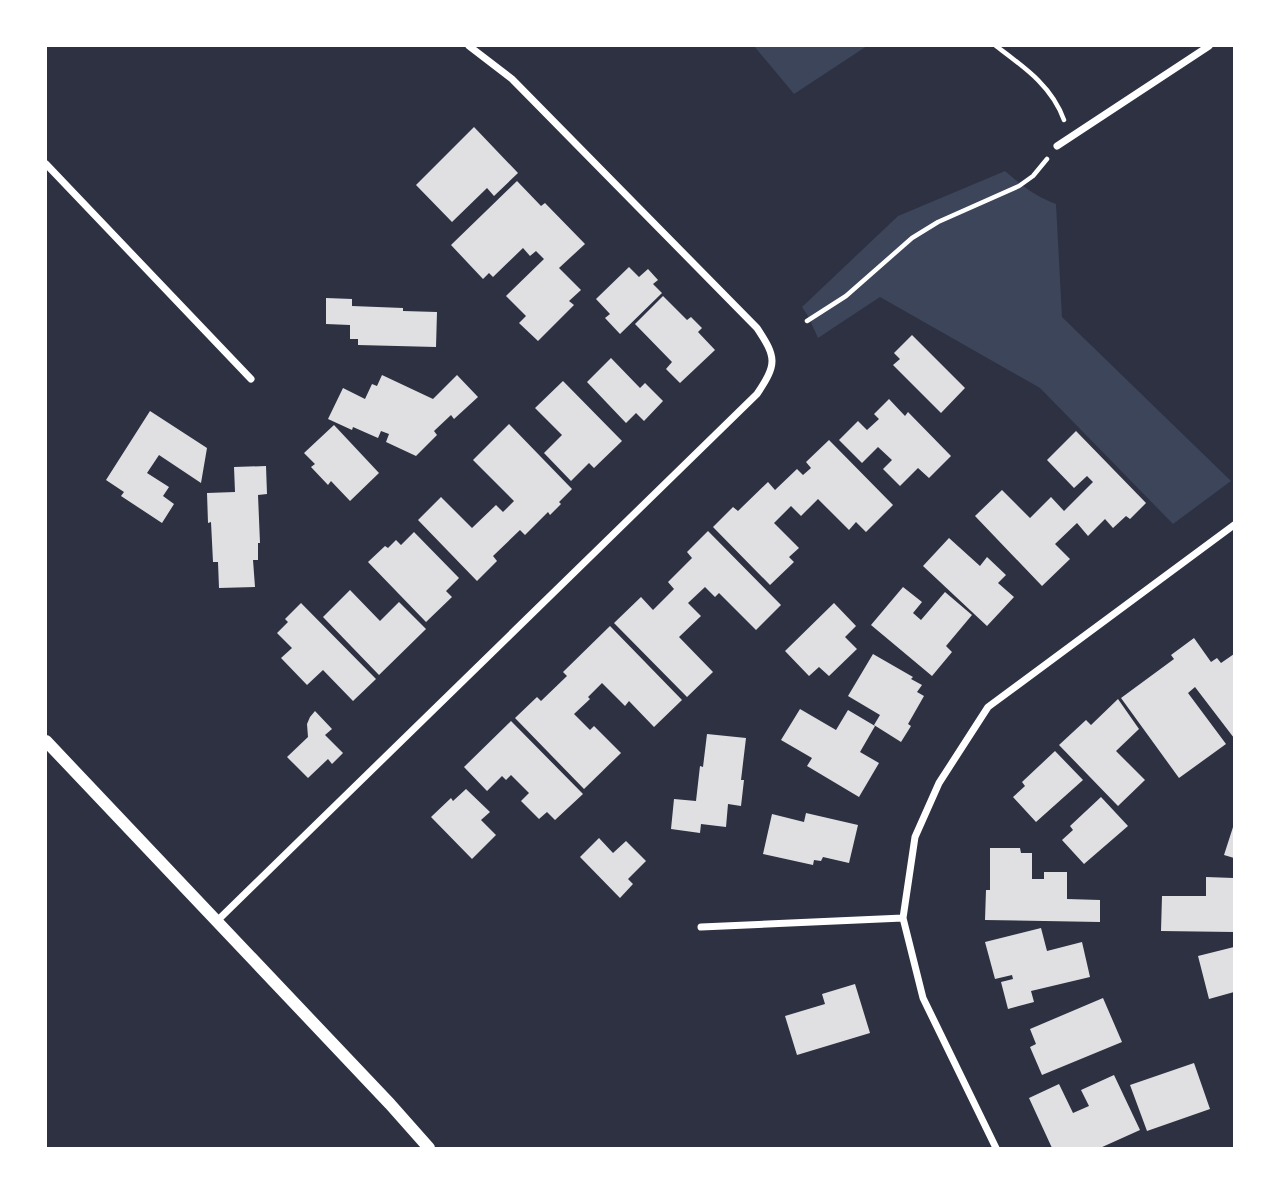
<svg xmlns="http://www.w3.org/2000/svg" width="1280" height="1194" font-family="Mulish,sans-serif">
<rect width="100%" height="100%" fill="#2d3142"/>
<path fill="#3c4559" d="M 754,46 L 867,46 L 794,94 Z
M 1005,171 C 1021,185 1036,197 1056,204 L 1062,317 L 1231,481 L 1173,524 L 1040,388 L 880,297 L 818,338 L 808,316 L 802,307 L 898,216 Z"/>
<path fill="#e0e0e3" d="M 474,127 L 518,173 L 494,196 L 487,188 L 452,222 L 416,185 Z
M 517,181 L 541,206 L 545,203 L 585,244 L 559,268 L 581,290 L 569,301 L 574,305 L 538,341 L 519,323 L 526,316 L 506,296 L 544,259 L 536,251 L 530,256 L 523,248 L 493,277 L 489,273 L 483,279 L 451,245 Z
M 629,267 L 639,277 L 648,269 L 658,280 L 653,284 L 662,293 L 620,334 L 605,318 L 610,314 L 596,299 Z
M 663,296 L 687,320 L 691,317 L 702,328 L 698,332 L 715,350 L 680,383 L 666,369 L 672,362 L 635,324 Z
M 326,298 L 352,299 L 352,306 L 403,308 L 403,311 L 437,312 L 436,347 L 358,345 L 358,339 L 350,339 L 350,325 L 326,324 Z
M 912,335 L 965,388 L 941,413 L 893,365 L 900,359 L 894,353 Z
M 611,358 L 640,388 L 645,383 L 663,401 L 644,421 L 636,413 L 626,423 L 587,382 Z
M 382,375 L 433,399 L 457,375 L 478,397 L 454,419 L 451,415 L 434,431 L 437,435 L 416,456 L 386,442 L 389,434 L 381,431 L 378,438 L 353,427 L 352,430 L 328,419 L 343,388 L 365,399 L 372,384 L 377,386 Z
M 563,381 L 622,441 L 594,468 L 589,463 L 571,481 L 544,453 L 562,435 L 535,408 Z
M 889,399 L 905,416 L 908,412 L 951,456 L 929,478 L 918,468 L 900,486 L 883,469 L 892,460 L 878,447 L 862,463 L 839,440 L 858,421 L 867,430 L 879,419 L 874,414 Z
M 150,411 L 207,448 L 201,483 L 159,455 L 147,473 L 169,487 L 163,496 L 174,504 L 162,523 L 121,496 L 124,492 L 106,480 Z
M 509,424 L 572,489 L 559,502 L 561,504 L 550,515 L 548,512 L 525,535 L 520,530 L 493,556 L 497,561 L 477,581 L 418,520 L 441,497 L 472,528 L 496,505 L 503,512 L 514,501 L 473,460 Z
M 334,425 L 379,473 L 350,501 L 331,481 L 328,485 L 311,467 L 315,464 L 304,453 Z
M 1076,431 L 1146,503 L 1130,519 L 1126,516 L 1113,528 L 1105,519 L 1088,536 L 1077,523 L 1055,544 L 1070,559 L 1042,586 L 975,516 L 1002,490 L 1030,518 L 1051,497 L 1064,511 L 1093,482 L 1087,476 L 1074,488 L 1047,460 Z
M 829,440 L 893,505 L 866,532 L 856,522 L 849,530 L 818,499 L 801,516 L 791,506 L 774,523 L 799,548 L 789,557 L 794,562 L 770,585 L 713,527 L 733,507 L 738,511 L 768,482 L 775,490 L 797,469 L 803,475 L 811,468 L 806,462 Z
M 266,466 L 267,494 L 258,495 L 260,543 L 258,543 L 258,560 L 253,560 L 255,587 L 219,588 L 218,562 L 213,562 L 211,522 L 208,523 L 207,493 L 235,492 L 234,467 Z
M 708,531 L 781,605 L 756,630 L 719,593 L 715,597 L 705,587 L 688,603 L 701,616 L 679,637 L 713,672 L 687,697 L 614,623 L 641,597 L 653,610 L 674,589 L 668,582 L 692,558 L 687,552 Z
M 414,532 L 459,578 L 446,591 L 452,597 L 426,622 L 368,562 L 385,546 L 388,548 L 396,540 L 401,545 Z
M 949,538 L 980,566 L 987,557 L 1006,575 L 998,583 L 1014,597 L 987,626 L 923,566 Z
M 903,587 L 922,602 L 913,613 L 921,620 L 945,592 L 972,615 L 946,646 L 952,652 L 932,676 L 871,625 Z
M 350,590 L 380,621 L 399,602 L 426,629 L 379,675 L 323,617 Z
M 301,603 L 376,679 L 353,701 L 323,670 L 307,685 L 281,658 L 292,648 L 277,633 L 288,622 L 285,619 Z
M 834,603 L 856,626 L 845,637 L 857,649 L 829,676 L 819,667 L 809,676 L 785,651 Z
M 610,626 L 682,700 L 654,727 L 629,701 L 625,706 L 602,683 L 588,697 L 590,699 L 574,714 L 590,730 L 594,726 L 621,753 L 584,789 L 515,718 L 537,697 L 541,701 L 567,676 L 563,672 Z
M 1194,638 L 1211,662 L 1217,658 L 1221,663 L 1234,654 L 1234,738 L 1195,687 L 1188,693 L 1226,744 L 1179,778 L 1121,698 L 1174,659 L 1171,655 Z
M 873,654 L 913,677 L 911,679 L 922,685 L 917,692 L 924,696 L 908,724 L 911,726 L 901,742 L 874,725 L 880,715 L 848,696 Z
M 1118,699 L 1139,729 L 1116,751 L 1145,780 L 1118,806 L 1059,745 L 1086,720 L 1091,725 Z
M 800,709 L 836,730 L 848,710 L 875,726 L 860,752 L 879,763 L 859,797 L 807,766 L 812,758 L 781,740 Z
M 315,711 L 332,729 L 325,735 L 343,753 L 332,764 L 328,759 L 308,778 L 287,757 L 308,737 L 307,724 L 310,717 Z
M 511,721 L 583,794 L 555,820 L 547,812 L 539,819 L 521,801 L 529,793 L 511,775 L 506,780 L 502,776 L 487,791 L 464,767 Z
M 707,734 L 746,738 L 741,780 L 744,780 L 741,806 L 728,804 L 726,827 L 701,824 L 700,833 L 671,829 L 674,799 L 696,801 L 700,766 L 703,767 Z
M 1055,751 L 1083,780 L 1036,822 L 1013,797 L 1025,786 L 1022,782 Z
M 466,789 L 490,812 L 481,820 L 496,835 L 472,859 L 431,817 L 451,798 L 453,801 Z
M 1101,797 L 1128,826 L 1084,864 L 1062,840 L 1073,830 L 1070,826 Z
M 806,813 L 858,825 L 849,863 L 823,857 L 821,861 L 814,860 L 813,865 L 763,854 L 772,814 L 804,822 Z
M 1234,824 L 1234,858 L 1224,855 Z
M 599,838 L 613,853 L 626,841 L 646,861 L 628,879 L 633,884 L 620,898 L 580,857 Z
M 990,848 L 1020,848 L 1021,853 L 1032,853 L 1032,879 L 1044,879 L 1044,872 L 1067,872 L 1067,899 L 1100,900 L 1100,922 L 985,920 L 986,890 L 990,890 Z
M 1206,877 L 1234,878 L 1234,932 L 1161,931 L 1162,896 L 1206,896 Z
M 1041,928 L 1047,951 L 1082,942 L 1090,977 L 1031,991 L 1034,1002 L 1008,1009 L 1001,982 L 1013,979 L 1012,975 L 995,979 L 985,942 Z
M 1234,947 L 1234,992 L 1209,999 L 1198,956 Z
M 855,984 L 870,1033 L 797,1055 L 785,1016 L 825,1004 L 822,994 Z
M 1103,998 L 1122,1042 L 1042,1075 L 1030,1047 L 1036,1044 L 1030,1029 Z
M 1194,1063 L 1210,1109 L 1147,1131 L 1130,1085 Z
M 1114,1075 L 1140,1130 L 1100,1148 L 1052,1148 L 1029,1098 L 1059,1084 L 1073,1113 L 1089,1106 L 1081,1090 Z"/>
<g fill="none" stroke-linecap="round" stroke-linejoin="round">
<path stroke="#fff" stroke-width="4.5" d="M 996,46 C 1024,67 1052,86 1064,120
M 807,321 L 846,296 L 912,238 L 938,222 L 1019,186 L 1033,176 L 1047,159"/>
<path stroke="#fff" stroke-width="7" d="M 1057,146 L 1209,46
M 46,164 L 251,379
M 217,921 L 757,394 C 777,364 777,358 757,328 L 512,79 L 469,46
M 701,927 L 903,918
M 996,1148 L 923,998 L 903,918 L 915,837 L 939,783 L 988,707 L 1234,525"/>
<path stroke="#fff" stroke-width="12" d="M 46,741 L 390,1104 L 429,1148"/>
</g>
<rect width="1280" height="1194" fill="none" stroke="#ffffff" stroke-width="94"/>
</svg>
